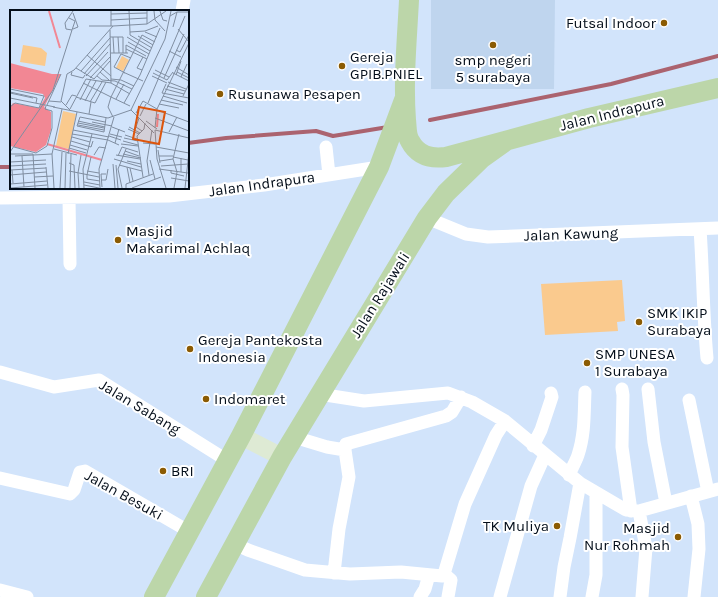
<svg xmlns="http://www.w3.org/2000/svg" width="718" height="597" font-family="Karla,sans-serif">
<rect width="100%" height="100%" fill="#d2e4fb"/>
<path fill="#bfd5ee" d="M 431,0 L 555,0 L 554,89 L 431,89 Z"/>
<path fill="#faca8e" d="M 622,280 L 625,321 L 617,322 L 618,331 L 545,335 L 541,284 Z"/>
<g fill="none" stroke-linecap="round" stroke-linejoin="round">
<path stroke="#ab636f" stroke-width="4" d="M 430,120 L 611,84 L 718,56
M 188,143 L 226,138 L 316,131 L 333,136 L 388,127
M 0,167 L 11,167"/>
<path stroke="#fff" stroke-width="13" d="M 182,11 L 184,0
M 326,147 L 329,175
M 0,198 L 169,196 L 264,185 L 379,167
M 69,198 L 70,264
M 427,218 L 466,234 L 488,237 L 718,228
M 700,229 C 703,272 703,315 707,358
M 0,372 L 54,387 L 99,380 L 228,461
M 622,389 L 623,395 L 622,447 L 631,511
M 648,389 L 654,442 L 666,503
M 319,394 L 364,401 L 448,393 L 472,402 L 505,421 L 580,483 L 626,510 L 639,511 L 718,489
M 689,400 L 708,492
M 294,437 L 327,447 L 345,450
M 533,446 L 541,430 L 552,397 L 551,393
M 569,475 C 572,468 576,461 578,455 C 585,434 584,413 585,392
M 0,478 L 70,494 L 74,490 L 80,472 L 85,471 L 190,532
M 691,496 L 698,524 L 699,549 L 694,597
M 639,511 L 646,548 L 642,597
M 235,544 L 248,550 L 305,570 L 350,574 L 401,572 L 442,576 L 444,574 L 465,504 L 496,435 L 505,421
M 334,573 L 339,529 L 349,477 L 345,450 L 346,444 L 446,416 L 452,412 L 461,397
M 444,574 L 451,580 L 448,597
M 0,590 L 27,597
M 420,597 L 425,589 L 429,575
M 500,597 L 531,486 L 545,455
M 560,597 L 564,567 L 570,538 L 580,483
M 592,597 L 596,575 L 596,493"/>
<path stroke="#deead4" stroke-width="18" d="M 241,436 L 282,457"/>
<path stroke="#bcd6a9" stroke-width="20" d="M 409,0 C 407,40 403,80 406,120 C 407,127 406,135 410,141 C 418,156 431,159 446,157 L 589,118 L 718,88
M 154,597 L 241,436 L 379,167 L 404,100
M 206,597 L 282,457 L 427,218 L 446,193 L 481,159 L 506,141"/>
</g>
<g fill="#8b5b03" stroke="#fff" stroke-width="1.5">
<circle cx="664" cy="23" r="4"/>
<circle cx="493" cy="45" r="4"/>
<circle cx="342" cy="66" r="4"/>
<circle cx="220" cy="94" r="4"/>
<circle cx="118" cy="240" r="4"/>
<circle cx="639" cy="322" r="4"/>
<circle cx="190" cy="349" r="4"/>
<circle cx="587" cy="363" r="4"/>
<circle cx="206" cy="399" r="4"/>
<circle cx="163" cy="471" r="4"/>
<circle cx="557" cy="526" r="4"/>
<circle cx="678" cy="537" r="4"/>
</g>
<g text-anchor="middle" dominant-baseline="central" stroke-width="4" stroke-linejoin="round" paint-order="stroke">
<g font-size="15" fill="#040e1a" stroke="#fff" text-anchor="start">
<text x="656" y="23" text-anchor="end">Futsal Indoor</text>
<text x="350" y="57">Gereja<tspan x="350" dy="17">GPIB.PNIEL</tspan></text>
<text x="493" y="60" text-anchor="middle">smp negeri<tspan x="493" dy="17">5 surabaya</tspan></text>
<text x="228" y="94">Rusunawa Pesapen</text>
<text x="126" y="231">Masjid<tspan x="126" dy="17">Makarimal Achlaq</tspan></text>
<text x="647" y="313">SMK IKIP<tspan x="647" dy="17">Surabaya</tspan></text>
<text x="198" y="340">Gereja Pantekosta<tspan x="198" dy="17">Indonesia</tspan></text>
<text x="595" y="354">SMP UNESA<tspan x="595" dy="17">1 Surabaya</tspan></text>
<text x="214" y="399">Indomaret</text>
<text x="171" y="471">BRI</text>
<text x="549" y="526" text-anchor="end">TK Muliya</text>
<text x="670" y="528" text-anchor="end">Masjid<tspan x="670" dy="17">Nur Rohmah</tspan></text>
</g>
<g font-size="15" fill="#040e1a" stroke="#fff">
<text transform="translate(612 113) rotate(-14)">Jalan Indrapura</text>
<text transform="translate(262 184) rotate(-8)">Jalan Indrapura</text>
<text transform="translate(571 234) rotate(-2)">Jalan Kawung</text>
<text transform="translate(380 295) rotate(-58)">Jalan Rajawali</text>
<text transform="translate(140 407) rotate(31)">Jalan Sabang</text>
<text transform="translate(124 495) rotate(29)">Jalan Besuki</text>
</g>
</g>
<g transform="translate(10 10)">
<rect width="179" height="179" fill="#d2e4fb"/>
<path d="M 53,101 L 66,104 L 59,139 L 46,136 Z" fill="#faca8e"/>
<path d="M 13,35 L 31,38 L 37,43 L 35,56 L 10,52 ZM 112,46 L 119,50 L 113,61 L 106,58 Z" fill="#faca8e"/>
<path d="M 0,53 L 42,64 L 51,64 L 34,97 L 41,102 L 41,120 L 36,135 L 26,142 L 0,136 L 0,97 L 3,93 L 29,98 L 35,88 L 33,84 L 0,78 Z" fill="#f28794"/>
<path fill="none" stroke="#f28794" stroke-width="2" d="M 39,1 L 50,38M 147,117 L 148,104M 37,134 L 92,150"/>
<path fill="none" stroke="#808ea1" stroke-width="1" d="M 101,1 L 101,16M 119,1 L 120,22 L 135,21 L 148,16M 137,1 L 137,14M 144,1 L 145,10 L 155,21M 150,1 L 153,10 L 157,11M 63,3 L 68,17 L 63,19M 101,4 L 137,3M 160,6 L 167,2 L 179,2M 59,8 L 65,11 L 62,20 L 56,19 L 55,13 L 63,1M 101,10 L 137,8M 79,16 L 103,16M 163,17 L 167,2M 168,19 L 179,32M 100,20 L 101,73M 120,22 L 120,25 L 142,38M 135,22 L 147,27M 128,26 L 143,35M 100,27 L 113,27 L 113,43M 103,27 L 104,43M 108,27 L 109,43M 117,27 L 140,41M 118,32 L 139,44M 116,39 L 137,49M 166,40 L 170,42 L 179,25M 159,41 L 171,47M 101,43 L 118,43M 116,43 L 116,35 L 136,46M 77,45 L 101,66M 166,57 L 179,65M 66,58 L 84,69 L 100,51M 132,60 L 127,58 L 133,47M 145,60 L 159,67M 71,61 L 100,28M 62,62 L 61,65 L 73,68 L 75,65M 90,62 L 99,70M 113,62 L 133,71M 167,62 L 179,68M 115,63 L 104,57 L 111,44 L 121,48M 143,63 L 157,70 L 163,62M 163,63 L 179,71M 74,64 L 100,34M 166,65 L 171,51M 76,66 L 98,42M 87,66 L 92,70 L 105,71 L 122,79M 142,66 L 157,73M 171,67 L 177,54M 80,68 L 101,46M 154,68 L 174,24M 101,69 L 111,70 L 124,76M 158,72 L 176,79M 73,73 L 101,87 L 132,25 L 145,32M 156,74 L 152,83 L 179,88M 157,76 L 175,81M 0,79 L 34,86 L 29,98 L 5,93 L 0,97M 155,79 L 174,84M 0,82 L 27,88 L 26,93M 0,83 L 23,88M 153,86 L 177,93M 173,86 L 179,74M 66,87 L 85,93 L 96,72M 0,88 L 45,97M 106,89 L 114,74M 70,90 L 81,69M 151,90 L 173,95M 39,91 L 51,92M 75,91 L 86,71M 80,92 L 92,72M 114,93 L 130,65 L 150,18M 138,93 L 175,6M 149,94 L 169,98M 37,95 L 51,64M 56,95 L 62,85 L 66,86M 43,97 L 98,108 L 121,100 L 155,29 L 161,1M 60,99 L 76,69 L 101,73 L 120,84M 60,100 L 51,91 L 57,64 L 64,60 L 103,16 L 137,14 L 156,1M 121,100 L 144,123M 147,100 L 179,112M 126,103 L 133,91 L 147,99M 79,104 L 81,92M 130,106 L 136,94M 103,107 L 98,97 L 101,87 L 120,96M 129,108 L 126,117 L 132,121M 145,108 L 179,121M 68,111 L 95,117M 136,111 L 147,119M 82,112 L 102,116M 95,112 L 70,107 L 67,116 L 94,122 L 96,108M 68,113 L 94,118M 68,115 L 94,120M 102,117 L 115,122M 119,117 L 130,123M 145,118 L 147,99 L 179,33M 118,119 L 129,124M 63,120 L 99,127M 159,122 L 167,107M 62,124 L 98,130M 100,124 L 112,127M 115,125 L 127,129M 99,126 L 111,130M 62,127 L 80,132M 114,128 L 128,131M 98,130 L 109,135M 61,131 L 81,137 L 83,131M 113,131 L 128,135M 105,133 L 109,119M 133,133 L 145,134M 111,134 L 128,136M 60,135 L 77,140M 4,137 L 26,143 L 37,136 L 42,118 L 42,101 L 35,99 L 36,96M 146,137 L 179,143M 59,138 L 76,143M 44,139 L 67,145M 148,140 L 150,153M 115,141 L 129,146M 0,142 L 43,80 L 62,20M 0,144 L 23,144 L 25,178M 58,144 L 67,102M 113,144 L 131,148M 84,145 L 89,137 L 96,138M 106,145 L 130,149M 5,146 L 42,144M 12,146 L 14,177M 108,146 L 112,137 L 128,142M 149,146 L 163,146M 163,147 L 178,150M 171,148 L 171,162M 104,149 L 131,157M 140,150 L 145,169M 117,151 L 131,154M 150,151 L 163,149M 0,152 L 36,150M 59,153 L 64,155 L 65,178M 103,154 L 105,178M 106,155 L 108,178M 109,155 L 132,161M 0,156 L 36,154M 151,156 L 178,154M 36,157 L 38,178M 117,157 L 120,173M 120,158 L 123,171M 149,159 L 178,163M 0,160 L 36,158M 2,160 L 3,173M 161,160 L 161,163 L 174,166M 59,161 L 89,167M 77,161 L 89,163M 24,163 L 36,162M 0,165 L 24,163M 77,165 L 81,147M 77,165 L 77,169 L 90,171M 139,165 L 137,151 L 142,120M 24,167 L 43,166M 133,167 L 127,126 L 134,119 L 135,113M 161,168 L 179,171M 92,170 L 96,170 L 98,159M 25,172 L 37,171M 74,172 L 90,175M 0,174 L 25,172M 74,175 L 89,178M 92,177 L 91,164 L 96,164M 0,178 L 37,175M 44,178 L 42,144 L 52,99M 50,178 L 52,142M 55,178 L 56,143M 60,178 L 61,144M 69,178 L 68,163 L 71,145M 74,178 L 73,159 L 82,124M 90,178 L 89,159 L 104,107M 112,178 L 108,159 L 116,139M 116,178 L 116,174 L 143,164M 122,178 L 151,167M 156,178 L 147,149 L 145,120 L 179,128M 164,178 L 167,162 L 163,149 L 169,124M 175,178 L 179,142"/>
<path fill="#dd550d" fill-opacity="0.15" stroke="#dd550d" stroke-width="2" d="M 129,97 L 155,102 L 149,134 L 123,129 Z"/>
<rect width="179" height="179" fill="none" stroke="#040e1a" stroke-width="2"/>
</g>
</svg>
